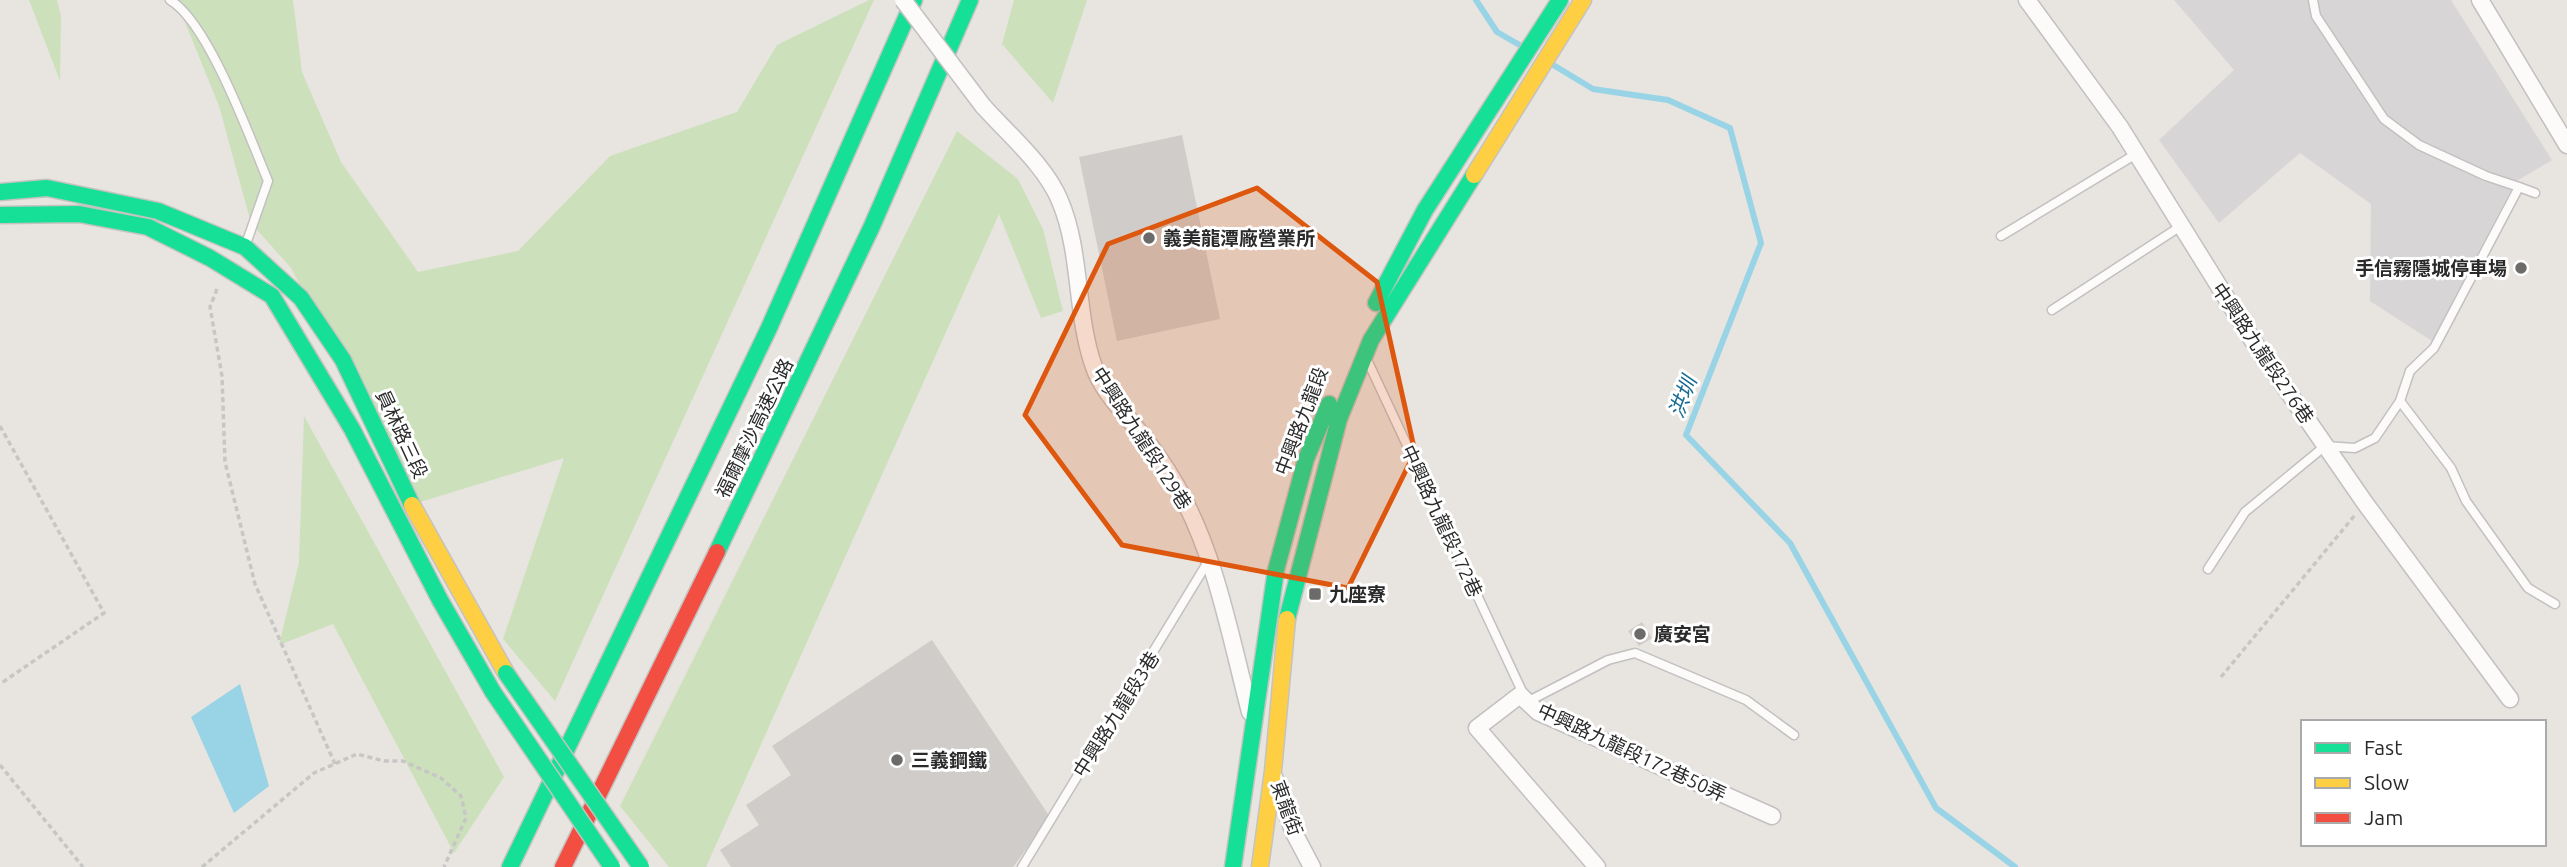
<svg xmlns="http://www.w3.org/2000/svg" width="2567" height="867" font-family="Ubuntu,'Noto Sans TC',sans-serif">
<rect width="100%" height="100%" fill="#e8e4e0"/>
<path fill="#d8d5d7" d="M 2174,0 L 2451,0 L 2552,160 L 2515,182 L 2432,341 L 2370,301 L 2371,204 L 2300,153 L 2219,223 L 2159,140 L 2234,70 Z"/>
<path fill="#cce1bb" d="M 29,0 L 57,0 L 61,16 L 60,81 Z
M 176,0 L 293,0 L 302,72 L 341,162 L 418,272 L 518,251 L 610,156 L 737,112 L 777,45 L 869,0 L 874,0 L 555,701 L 503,639 L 564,458 L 417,503 L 291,268 L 251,223 L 219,106 Z
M 1014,0 L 1087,0 L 1053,103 L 1002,44 Z
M 957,131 L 1018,179 L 1043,229 L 1063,311 L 1041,318 L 999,214 L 706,867 L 669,867 L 620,806 Z
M 304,416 L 504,777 L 454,853 L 333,624 L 279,645 L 299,562 Z"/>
<path fill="#98d4e5" d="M 240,684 L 269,786 L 234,813 L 191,717 Z"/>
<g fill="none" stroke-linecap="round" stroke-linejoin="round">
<path stroke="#98d4e5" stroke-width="6" d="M 1476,0 L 1497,32 L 1523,47
M 1550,63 L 1593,89 L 1668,100 L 1730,128 L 1761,243 L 1686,435 L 1790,543 L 1936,808 L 2015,867"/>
</g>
<path fill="#cfccc9" d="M 1182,135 L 1220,319 L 1117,341 L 1079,157 Z
M 1642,622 L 1652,638 L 1639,646 L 1628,631 Z
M 932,640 L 1050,817 L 1013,867 L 731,867 L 720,850 L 759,825 L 746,805 L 791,775 L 772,746 Z"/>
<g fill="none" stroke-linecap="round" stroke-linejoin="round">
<g stroke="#c2c0c1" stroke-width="11">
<path id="lane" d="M 170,0 C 208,22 250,138 268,181 L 246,244
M 2313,0 L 2316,16 L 2384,119 L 2419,145 L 2486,176 L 2519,187
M 2001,236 L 2136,154
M 2052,310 L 2181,226
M 1369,364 L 1527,702 L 1608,660 L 1635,653 L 1746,700 L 1794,735
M 2400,401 L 2451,468 L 2466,501 L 2528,588 L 2555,604
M 2208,569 L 2245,512 L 2325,446 L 2355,448 L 2375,438 L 2400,401 L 2410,371 L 2434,348 L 2519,187 L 2535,193
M 1022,867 L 1209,560"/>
</g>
<g stroke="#c2c0c1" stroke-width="19">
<path id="street" d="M 2027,0 L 2120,127 L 2253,341 L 2365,503 L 2510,699
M 2480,0 L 2567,145
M 983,106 C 1008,134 1046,166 1060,201 C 1082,253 1075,314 1094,367 C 1101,388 1119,407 1133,424 C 1149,443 1164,464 1176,485 C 1216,554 1230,636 1250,712
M 1275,779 L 1293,831 L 1312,867
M 1597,867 L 1477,728 L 1520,695 L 1538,712 L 1772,816"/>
</g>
<g stroke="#c4c3c1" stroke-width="19">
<path id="fast" d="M 0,192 L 47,188 L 158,211 L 245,247 L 301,298 L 343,360 L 412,505
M 0,215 L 79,214 L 148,227 L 210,258 L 272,296 L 352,429 L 440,600 L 493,692
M 1376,303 L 1425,210 L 1560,0
M 717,552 L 872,226 L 970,0
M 1287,619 L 1339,419 L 1371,340 L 1474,175
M 510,867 L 769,328 L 914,0
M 1233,867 L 1276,570 L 1306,459 L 1329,404"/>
</g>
<g stroke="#c4c3c1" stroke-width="19">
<path id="slow" d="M 1474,175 L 1583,0
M 412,505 L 506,673
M 1260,867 L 1273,771 L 1287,619"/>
</g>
<g stroke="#c4c3c1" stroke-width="19">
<path id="jam" d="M 563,867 L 717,552"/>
</g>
<path stroke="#c6c6c5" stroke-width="3.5" stroke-dasharray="5 3.5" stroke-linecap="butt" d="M 217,289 L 210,307 L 222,376 L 225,462 L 255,584 L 335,764
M 0,426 L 104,613 L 0,684
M 2221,677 L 2355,515
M 0,765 L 83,867
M 202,867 L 314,773 L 357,754 L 384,761 L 403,761 L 441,778 L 461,796 L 466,818 L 444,867"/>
<use href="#lane" stroke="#fcfbfa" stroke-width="8"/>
<use href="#street" stroke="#fcfbfa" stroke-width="16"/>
<use href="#fast" stroke="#16e098" stroke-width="16"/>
<use href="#slow" stroke="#ffcf43" stroke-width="16"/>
<use href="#jam" stroke="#f24e42" stroke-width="16"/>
<g stroke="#c2c0c1" stroke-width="19" stroke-linecap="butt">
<path id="street-bridge" d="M 903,0 L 983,106"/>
</g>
<g stroke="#c4c3c1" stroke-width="19" stroke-linecap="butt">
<path id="fast-bridge" d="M 506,673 L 641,867
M 493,692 L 612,867"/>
</g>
<use href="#street-bridge" stroke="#fcfbfa" stroke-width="16"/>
<use href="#fast-bridge" stroke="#16e098" stroke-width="16"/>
</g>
<path fill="#de570e" fill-opacity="0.2" stroke="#de570e" stroke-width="5" stroke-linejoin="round" d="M 1257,188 L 1377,282 L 1415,452 L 1348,588 L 1122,545 L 1025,415 L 1108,244 Z"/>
<g fill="#6c6b6a" stroke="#fff" stroke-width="2.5">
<circle cx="1149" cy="238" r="7"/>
<circle cx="2521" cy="268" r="7"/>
<rect x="1308" y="587" width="14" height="14" rx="3.5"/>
<circle cx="1640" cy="634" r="7"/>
<circle cx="897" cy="760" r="7"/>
</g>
<g text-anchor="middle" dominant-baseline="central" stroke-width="6" stroke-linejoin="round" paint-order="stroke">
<g font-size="19" font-weight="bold" fill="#2a2a2a" stroke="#fff" text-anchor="start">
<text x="1163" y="238">義美龍潭廠營業所</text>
<text x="2507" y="268" text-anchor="end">手信霧隱城停車場</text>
<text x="1329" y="594">九座寮</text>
<text x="1654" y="634">廣安宮</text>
<text x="911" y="760">三義鋼鐵</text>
</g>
<g font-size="19" fill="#2a2a2a" stroke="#fff">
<text transform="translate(2263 353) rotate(56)">中興路九龍段276巷</text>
<text transform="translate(1301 421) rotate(-69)">中興路九龍段</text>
<text transform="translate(754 428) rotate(-64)">福爾摩沙高速公路</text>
<text transform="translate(402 434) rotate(65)">員林路三段</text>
<text transform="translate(1142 438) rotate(57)">中興路九龍段129巷</text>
<text transform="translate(1442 521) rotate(65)">中興路九龍段172巷</text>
<text transform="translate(1116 714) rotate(-58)">中興路九龍段3巷</text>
<text transform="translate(1632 752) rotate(25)">中興路九龍段172巷50弄</text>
<text transform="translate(1287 808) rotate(70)">東龍街</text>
</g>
<g font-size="21" font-style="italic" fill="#166b92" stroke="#fff">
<text transform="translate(1682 397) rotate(-69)">洪圳</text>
</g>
</g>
<rect x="2301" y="720" width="245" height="126" fill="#ffffff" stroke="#aaaaaa" stroke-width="2"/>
<rect x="2315" y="743" width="35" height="10" fill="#16e098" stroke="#aaaaaa" stroke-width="2"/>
<text x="2364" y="755" font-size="21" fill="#2a2a2a">Fast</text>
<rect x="2315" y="778" width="35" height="10" fill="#ffcf43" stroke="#aaaaaa" stroke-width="2"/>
<text x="2364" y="790" font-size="21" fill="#2a2a2a">Slow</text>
<rect x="2315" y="813" width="35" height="10" fill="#f24e42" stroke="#aaaaaa" stroke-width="2"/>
<text x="2364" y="825" font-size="21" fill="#2a2a2a">Jam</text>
</svg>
